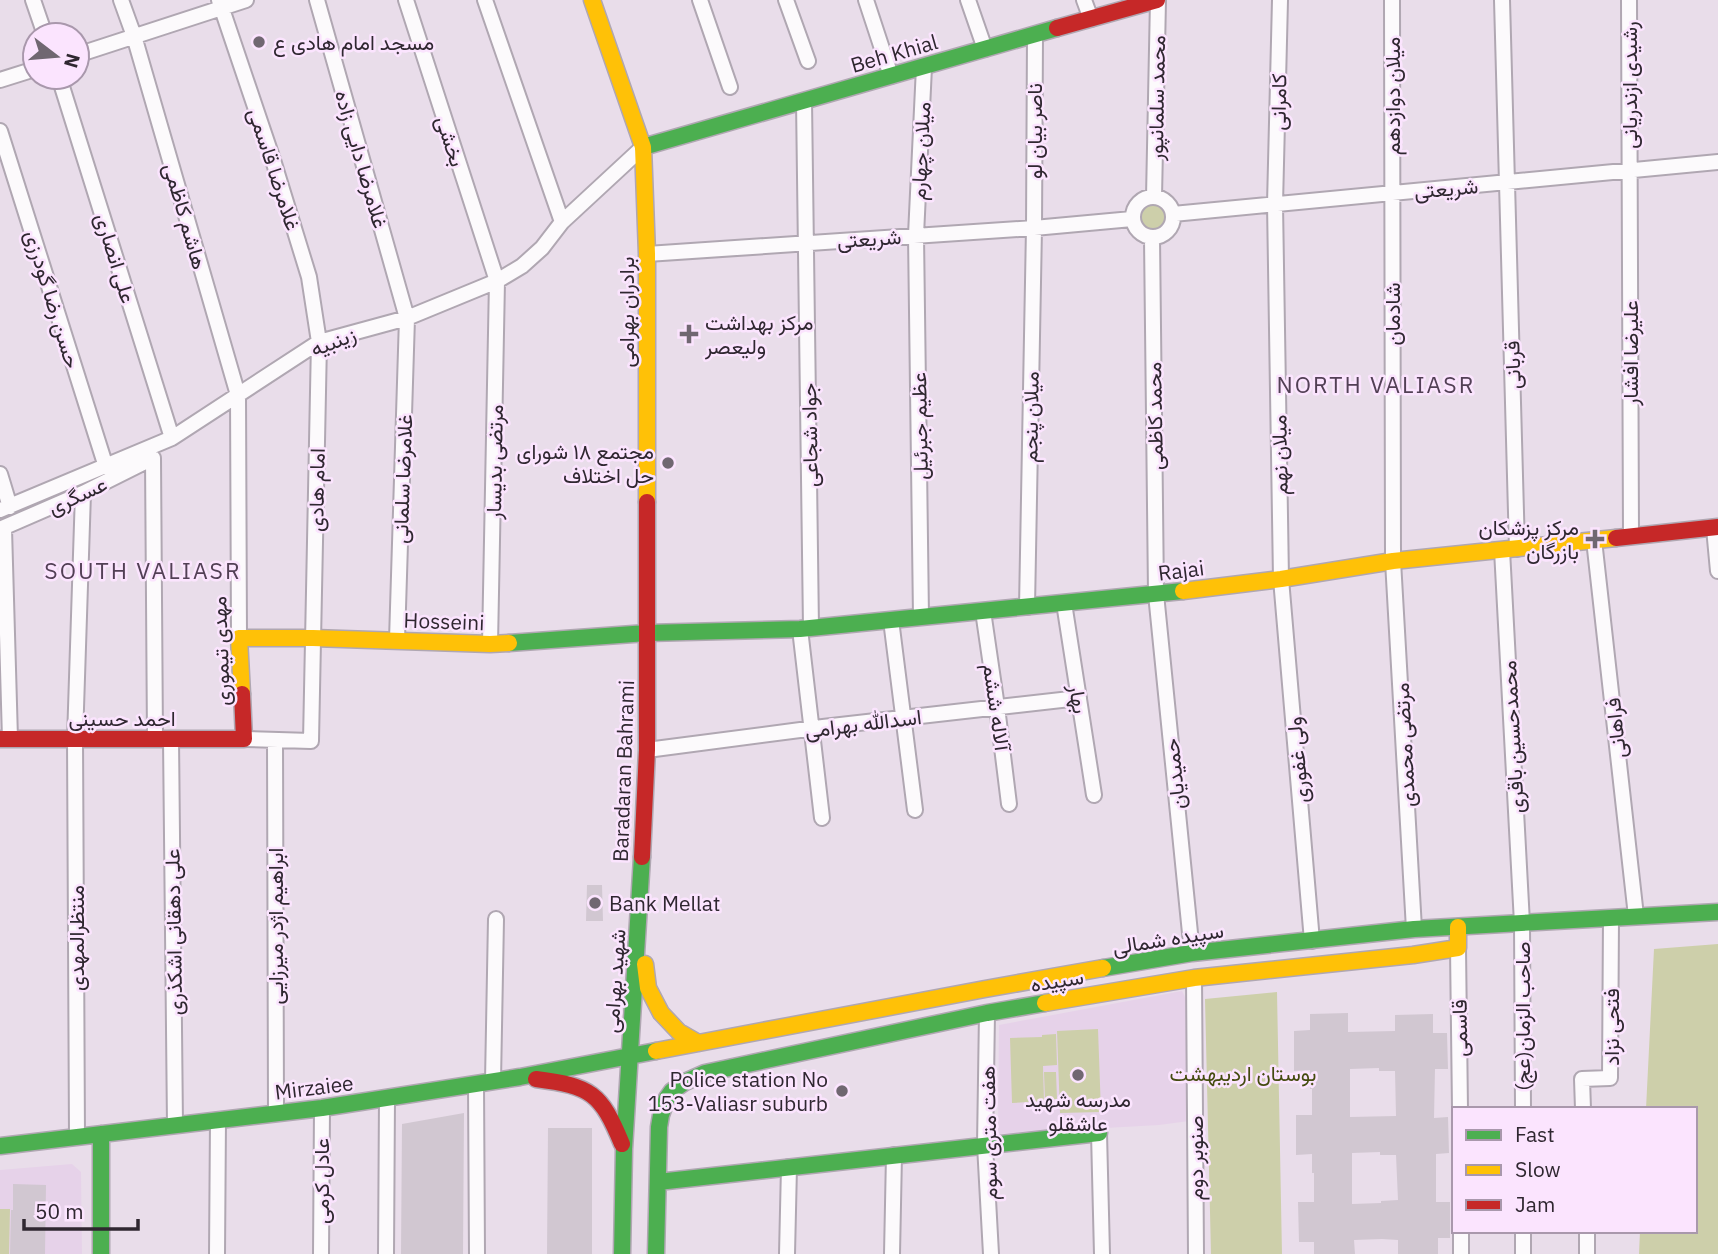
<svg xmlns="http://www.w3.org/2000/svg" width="1718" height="1254" font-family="'IBM Plex Sans',Vazirmatn,sans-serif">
<rect width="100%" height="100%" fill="#e9ddea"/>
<path fill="#e6d2e9" d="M 1182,991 L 1187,1001 L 1189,1121 L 1159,1125 L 998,1134 L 999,1025 Z
M 72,1164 L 81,1172 L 82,1254 L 0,1254 L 0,1170 Z"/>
<path fill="#cdcfaa" d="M1134 218a18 18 0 1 1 36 0a18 18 0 1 1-36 0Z
M 1718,944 L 1718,1254 L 1639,1254 L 1640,1231 L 1695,1231 L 1695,1109 L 1646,1109 L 1654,949 Z
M 1277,992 L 1282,1254 L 1211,1254 L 1205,999 Z
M 1098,1029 L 1101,1112 L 1060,1113 L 1057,1031 Z
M 1056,1034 L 1057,1065 L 1043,1066 L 1044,1101 L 1012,1103 L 1010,1038 L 1042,1037 L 1042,1035 Z
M 1044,1072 L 1056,1072 L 1057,1099 L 1045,1100 Z
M 0,1209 L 10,1209 L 9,1254 L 0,1254 Z"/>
<path fill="#d1c7d1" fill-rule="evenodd" d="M 587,885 L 602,885 L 603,921 L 586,921 Z
M 1348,1013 L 1348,1032 L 1395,1031 L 1395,1015 L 1433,1014 L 1433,1033 L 1447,1033 L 1448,1069 L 1435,1069 L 1434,1118 L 1448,1117 L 1449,1153 L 1436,1154 L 1436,1202 L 1450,1202 L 1450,1238 L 1438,1238 L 1438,1254 L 1398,1254 L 1398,1240 L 1382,1239 L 1354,1240 L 1355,1254 L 1314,1254 L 1314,1242 L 1299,1242 L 1298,1202 L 1314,1202 L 1314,1173 L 1312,1173 L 1312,1154 L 1296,1155 L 1296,1115 L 1312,1115 L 1312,1089 L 1310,1089 L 1310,1070 L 1294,1071 L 1294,1031 L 1310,1030 L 1310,1014 ZM 1379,1068 L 1379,1071 L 1395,1071 L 1396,1116 L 1350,1117 L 1350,1069 ZM 1380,1152 L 1380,1155 L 1396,1155 L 1398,1200 L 1381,1201 L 1381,1203 L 1352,1204 L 1352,1153 Z
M 464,1113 L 463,1254 L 401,1254 L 402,1124 Z
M 548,1128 L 592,1128 L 592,1254 L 547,1254 Z
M 13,1184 L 46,1185 L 45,1254 L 10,1254 L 11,1210 L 13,1210 Z"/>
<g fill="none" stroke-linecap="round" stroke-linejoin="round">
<g stroke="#b0a7b2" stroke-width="18">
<path id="street" d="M 33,0 L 45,35
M 121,0 L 134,36 L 238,395 L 239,638
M 219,0 L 273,160 L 309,277 L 319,342 L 311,741 L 244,739
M 317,0 L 407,318 L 397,640
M 406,0 L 497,281 L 490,644
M 485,0 L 562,222
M 700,0 L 730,87
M 786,0 L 808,61
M 866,0 L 891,76
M 968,0 L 985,49
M 1084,0 L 1091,19
M 1280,0 L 1275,204 L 1281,579 L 1312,941
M 1392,0 L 1393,561 L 1414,929
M 1502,0 L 1517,549
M 1629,0 L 1631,536
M 77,55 L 246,0
M 59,77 L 172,438
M 0,80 L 35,69
M 804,101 L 811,628
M 0,131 L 106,467
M1133 217a20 20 0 1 1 40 0a20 20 0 1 1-40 0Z
M 1154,197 L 1158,0
M 1173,214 L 1718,162
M 1152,238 L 1156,594 L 1192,953
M 647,254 L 1034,228 L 1132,219
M 0,474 L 10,507
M 0,510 L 172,438 L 319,342 L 407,318 L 497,281 L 522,266 L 542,248 L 562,222 L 643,147
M 1714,528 L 1718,571
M 0,529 L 83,493 L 153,458 L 155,739
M 4,529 L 10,739
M 1594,540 L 1636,916
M 1502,550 L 1522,923 L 1523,1109
M 1064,603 L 1094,795
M 1027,607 L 1034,228 L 1035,35
M 983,611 L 997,707 L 1009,804
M 921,617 L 916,235 L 924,67
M 891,620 L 915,810
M 800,629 L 822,818
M 171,739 L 175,1125
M 275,740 L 276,1113
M 647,750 L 823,727 L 1079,698
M 1458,948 L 1460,1109
M 1194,978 L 1196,1254
M 987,1013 L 985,1145 L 991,1254
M 493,1081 L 496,919
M 476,1084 L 477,1254
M 1583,1109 L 1582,1079 L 1610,1078 L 1611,918
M 1099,1133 L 1102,1254
M 77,1137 L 75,739 L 83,493
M 1461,1231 L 1461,1254
M 1523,1231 L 1523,1254
M 1587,1231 L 1587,1254
M 217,1254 L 218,1120
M 321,1254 L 322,1108
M 386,1254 L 387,1098
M 787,1254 L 789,1167
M 892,1254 L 894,1155"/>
</g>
<g stroke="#b0a7b2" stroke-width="19">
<path id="fast" d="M 643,147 L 1057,28
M 509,643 L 647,633 L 800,629 L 1183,591
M 1103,968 L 1192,953 L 1414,929 L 1718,912
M 101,1134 L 101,1254
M 0,1146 L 322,1108 L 520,1077 L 656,1051
M 658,1182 L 1099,1133
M 622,1254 L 624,1149 L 642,857
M 656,1254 L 659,1127 L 661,1115 L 667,1098 L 672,1091 L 685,1082 L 705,1073 L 987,1013 L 1045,1003"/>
</g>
<g stroke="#b0a7b2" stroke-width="19">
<path id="slow" d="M 592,0 L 643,147 L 647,254 L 647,502
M 1183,591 L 1281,579 L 1393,561 L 1616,538
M 242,694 L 239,638 L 313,638 L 490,644 L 509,643
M 645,964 L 648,988 L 661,1013 L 679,1032 L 698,1043
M 1045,1003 L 1194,978 L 1413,955 L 1458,948 L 1458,927
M 656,1051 L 985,989 L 1103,968"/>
</g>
<g stroke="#b0a7b2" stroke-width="19">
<path id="jam" d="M 1057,28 L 1157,0
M 1616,538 L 1718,527
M 0,739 L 244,739 L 242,694
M 642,857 L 647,750 L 647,502
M 536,1079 C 591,1086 601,1093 622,1144"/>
</g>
<use href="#street" stroke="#fcfafc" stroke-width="14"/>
<use href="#fast" stroke="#4caf50" stroke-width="16"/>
<use href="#slow" stroke="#ffc107" stroke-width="16"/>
<use href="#jam" stroke="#c62828" stroke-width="16"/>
</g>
<g fill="#706771" stroke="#fbe4fe" stroke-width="2.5">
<circle cx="259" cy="42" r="7"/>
<path d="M685.5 323.5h7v7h7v7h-7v7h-7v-7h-7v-7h7z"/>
<circle cx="668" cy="463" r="7"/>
<path d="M1591.5 528.5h7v7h7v7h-7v7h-7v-7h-7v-7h7z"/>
<circle cx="595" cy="903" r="7"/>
<circle cx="1078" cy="1075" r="7"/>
<circle cx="842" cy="1091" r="7"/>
</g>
<g text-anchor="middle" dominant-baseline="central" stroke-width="5" stroke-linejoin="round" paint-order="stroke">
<g font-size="21" fill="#2f2730" stroke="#fbe4fe" text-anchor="start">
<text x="273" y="42">مسجد امام هادی ع</text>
<text x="705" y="322">مرکز بهداشت<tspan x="705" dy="24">ولیعصر</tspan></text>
<text x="654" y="451" text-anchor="end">مجتمع ۱۸ شورای<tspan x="654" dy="24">حل اختلاف</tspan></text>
<text x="1579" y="527" text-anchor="end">مرکز پزشکان<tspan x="1579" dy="24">بازرگان</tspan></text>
<text x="609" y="903">Bank Mellat</text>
<text x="828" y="1079" text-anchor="end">Police station No<tspan x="828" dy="24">153-Valiasr suburb</tspan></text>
<text x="1078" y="1099" text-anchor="middle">مدرسه شهید<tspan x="1078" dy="24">عاشقلو</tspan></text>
</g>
<g font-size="21" fill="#2f2730" stroke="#fbe4fe">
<text transform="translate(894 53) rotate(-16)">Beh Khial</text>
<text transform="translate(1629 85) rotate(-90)">رشیدی ازندریانی</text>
<text transform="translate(1392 96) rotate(-90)">میلان دوازدهم</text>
<text transform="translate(1156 98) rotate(-89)">محمد سلمانپور</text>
<text transform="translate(1278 102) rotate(-89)">کامرانی</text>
<text transform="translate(1034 131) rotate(-90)">ناصر بیان لو</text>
<text transform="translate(451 141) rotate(72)">بخشی</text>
<text transform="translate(920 151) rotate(-87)">میلان چهارم</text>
<text transform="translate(362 159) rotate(74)">غلامرضا دایی زاده</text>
<text transform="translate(275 169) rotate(72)">غلامرضا قاسمی</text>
<text transform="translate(1446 188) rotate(-5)">شریعتی</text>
<text transform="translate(186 216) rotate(74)">هاشم کاظمی</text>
<text transform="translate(869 238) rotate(-4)">شریعتی</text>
<text transform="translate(116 258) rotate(73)">علی انصاری</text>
<text transform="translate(53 299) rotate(73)">حسن رضا گودرزی</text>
<text transform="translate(626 312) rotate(-90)">برادران بهرامی</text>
<text transform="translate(1392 314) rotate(-90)">شادمان</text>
<text transform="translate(333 341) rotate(-21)">زینبیه</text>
<text transform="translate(1630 353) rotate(-90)">علیرضا افشار</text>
<text transform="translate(1512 365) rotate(-92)">قربانی</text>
<text transform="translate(1154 416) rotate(-91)">محمد کاظمی</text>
<text transform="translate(1030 417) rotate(-89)">میلان پنجم</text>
<text transform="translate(919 426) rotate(-91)">عظیم جبرئیل</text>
<text transform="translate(809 435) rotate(-91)">جواد شجاعی</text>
<text transform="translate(1279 455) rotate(-91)">میلان نهم</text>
<text transform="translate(494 462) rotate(-89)">مرتضی بدیسار</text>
<text transform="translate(402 479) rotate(-88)">غلامرضا سلمانی</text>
<text transform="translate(316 490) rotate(-89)">امام هادی</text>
<text transform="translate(77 495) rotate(-25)">عسگری</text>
<text transform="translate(1181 570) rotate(-7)">Rajai</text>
<text transform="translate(444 621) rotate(2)">Hosseini</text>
<text transform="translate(220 651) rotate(-92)">مهدی تیموری</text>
<text transform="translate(1079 699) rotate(81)">بهار</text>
<text transform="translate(997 707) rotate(82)">آلاله ششم</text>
<text x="122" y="718">احمد حسینی</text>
<text transform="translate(863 723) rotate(-7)">اسدالله بهرامی</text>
<text transform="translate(1615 728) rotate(-96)">فراهانی</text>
<text transform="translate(1512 737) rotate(-93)">محمدحسین باقری</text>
<text transform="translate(1404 745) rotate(-93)">مرتضی محمدی</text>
<text transform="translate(1297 760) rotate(-95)">ولی غفوری</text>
<text transform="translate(623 771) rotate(-88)">Baradaran Bahrami</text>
<text transform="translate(1174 774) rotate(-96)">حمیدیان</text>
<text transform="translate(275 926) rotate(-90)">ابراهیم اژدر میرزایی</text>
<text transform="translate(173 932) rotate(-91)">علی دهقانی اشکذری</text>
<text transform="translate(76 938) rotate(-90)">منتظرالمهدی</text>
<text transform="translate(1168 938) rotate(-9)">سپیده شمالی</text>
<text transform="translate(1057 980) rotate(-9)">سپیده</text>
<text transform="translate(614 981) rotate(-86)">شهید بهرامی</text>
<text transform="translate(1522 1016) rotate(-90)">صاحب الزمان(عج)</text>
<text transform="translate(1611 1027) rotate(-90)">فتحی نزاد</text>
<text transform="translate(1459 1028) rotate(-91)">قاسمی</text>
<text transform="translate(314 1087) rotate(-7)">Mirzaiee</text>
<text transform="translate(988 1133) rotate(-91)">هفت متری سوم</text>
<text transform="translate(1195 1158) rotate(-90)">صنوبر دوم</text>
<text transform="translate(321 1181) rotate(-90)">عادل کرمی</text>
</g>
<g font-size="21" fill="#444b0f" stroke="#fbe4fe">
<text x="1243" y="1073">بوستان اردیبهشت</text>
</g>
<g font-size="23" letter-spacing="2" fill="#524055" stroke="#fbe4fe">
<text x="1376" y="384">NORTH VALIASR</text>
<text x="143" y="570">SOUTH VALIASR</text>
</g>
</g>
<rect x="1452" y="1107" width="245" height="126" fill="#fbe4fe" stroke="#a998ac" stroke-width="2"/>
<rect x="1466" y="1130" width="35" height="10" fill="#4caf50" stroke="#a998ac" stroke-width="2"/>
<text x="1515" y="1142" font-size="21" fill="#2f2730">Fast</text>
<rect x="1466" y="1165" width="35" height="10" fill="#ffc107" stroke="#a998ac" stroke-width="2"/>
<text x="1515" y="1177" font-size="21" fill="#2f2730">Slow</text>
<rect x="1466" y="1200" width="35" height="10" fill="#c62828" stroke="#a998ac" stroke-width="2"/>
<text x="1515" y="1212" font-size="21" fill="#2f2730">Jam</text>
<g transform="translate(56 56) rotate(106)"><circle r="33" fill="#fbe4fe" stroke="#a998ac" stroke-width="2"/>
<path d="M0-5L12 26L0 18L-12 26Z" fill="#706771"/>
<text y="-10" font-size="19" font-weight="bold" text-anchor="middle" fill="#2f2730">N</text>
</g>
<path d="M24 1219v10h114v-10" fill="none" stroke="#2f2730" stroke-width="3.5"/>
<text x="35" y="1219" font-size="21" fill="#2f2730" stroke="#fbe4fe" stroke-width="5" paint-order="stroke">50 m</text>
</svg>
